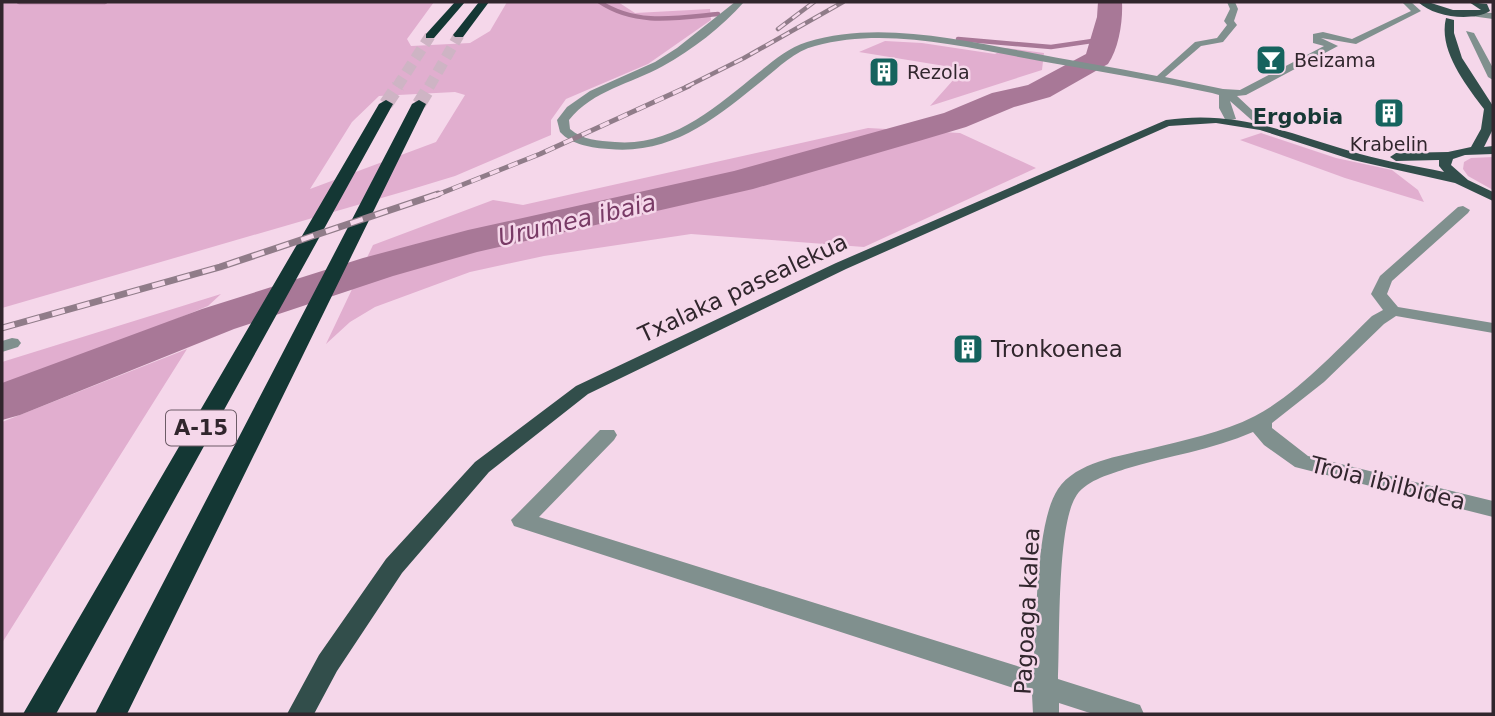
<svg xmlns="http://www.w3.org/2000/svg" width="1495" height="716" font-family="'DejaVu Sans',sans-serif">
<rect width="100%" height="100%" fill="#f5d7ea"/>
<path fill="#e1aecf" fill-rule="evenodd" d="M 2,2 L 434,2 L 407,39 L 411,46 L 470,43 L 490,31 L 507,2 L 618,2 L 635,13 L 710,9 L 711,20 L 648,64 L 566,99 L 551,120 L 551,135 L 455,176 L 409,190 L 2,308 ZM 455,92 L 465,95 L 436,142 L 310,189 L 352,122 L 379,96 Z
M 885,41 L 922,43 L 995,54 L 1006,48 L 1044,53 L 1042,70 L 930,106 L 963,69 L 859,52 Z
M 868,128 L 960,133 L 1036,168 L 864,247 L 691,234 L 544,256 L 470,272 L 375,307 L 350,322 L 326,344 L 373,245 L 493,200 L 523,205 Z
M 1261,133 L 1336,158 L 1392,170 L 1418,190 L 1424,202 L 1345,178 L 1240,140 Z
M 1493,157 L 1493,190 L 1468,176 L 1463,169 L 1464,162 L 1471,158 Z
M 221,294 L 208,306 L 2,391 L 2,362 Z
M 187,349 L 2,643 L 2,422 Z"/>
<g fill="none" stroke-linecap="round" stroke-linejoin="round">
<path stroke="#a87897" stroke-width="4.5" d="M 19,2 L 105,2
M 600,2 C 636,26 677,18 718,14
M 958,39 L 1051,47 L 1106,39"/>
<path fill="#a87897" fill-rule="evenodd" d="M 1098,2 L 1122,2 C 1123,21 1119,48 1108,64 L 1050,97 L 1014,107 L 966,127 L 919,141 L 753,189 L 477,252 L 393,276 L 234,329 L 20,415 L 2,420 L 2,383 L 202,309 L 363,258 L 468,230 L 734,171 L 944,113 L 992,93 L 1028,85 L 1086,54 L 1097,17 Z"/>
<path stroke="#ceb4c4" stroke-width="11" stroke-dasharray="11 6" stroke-linecap="butt" d="M 397,87 L 430,36
M 429,87 L 459,35"/>
<path stroke="#ceb4c4" stroke-width="14" stroke-dasharray="14 7" stroke-linecap="butt" d="M 386,104 L 398,86
M 419,104 L 430,86"/>
<path fill="#80908e" fill-rule="evenodd" d="M 735,2 L 744,2 C 722,27 692,50 663,66 C 631,84 593,90 569,120 L 570,129 C 583,140 598,141 615,142 C 672,147 716,107 758,73 C 773,61 788,48 807,42 C 876,21 953,39 1022,51 C 1067,60 1112,67 1157,76 L 1195,42 L 1217,38 L 1227,25 L 1224,21 L 1230,9 L 1227,2 L 1235,2 L 1238,9 L 1234,21 L 1237,25 L 1223,42 L 1201,46 L 1165,77 L 1223,89 L 1240,90 L 1324,46 L 1313,43 L 1313,34 L 1323,32 L 1352,39 L 1411,11 L 1402,2 L 1411,2 L 1421,11 L 1356,44 L 1321,38 L 1338,46 L 1246,95 L 1237,96 L 1268,125 L 1270,127 L 1264,131 L 1230,101 L 1236,119 L 1226,121 L 1219,108 L 1219,95 L 1212,93 C 1155,81 1098,71 1040,61 C 969,48 887,26 815,46 C 795,51 779,67 763,80 C 716,118 672,155 609,149 C 592,148 572,145 560,132 L 557,120 L 567,107 L 590,91 L 655,62 L 677,48 Z
M 1471,12 L 1493,13 L 1493,19 L 1471,16 Z
M 1466,31 L 1474,33 L 1493,68 L 1493,80 L 1488,77 Z
M 1463,206 L 1470,210 L 1468,213 L 1392,281 L 1387,294 L 1398,307 L 1493,323 L 1493,333 L 1396,316 L 1384,324 L 1324,382 L 1272,423 L 1272,428 L 1308,456 L 1493,501 L 1493,517 L 1295,467 L 1264,445 L 1253,432 C 1212,450 1167,456 1125,469 C 1108,475 1084,481 1075,498 C 1057,530 1060,638 1058,679 L 1140,705 L 1144,714 L 1093,714 L 1059,703 L 1059,714 L 1033,714 L 1032,694 L 514,526 L 511,520 L 600,430 L 614,430 L 617,435 L 614,440 L 539,517 L 1033,671 C 1037,626 1035,523 1058,489 C 1076,462 1120,456 1149,449 C 1184,440 1222,433 1255,416 C 1297,394 1338,349 1372,316 L 1383,310 L 1371,294 L 1380,276 L 1458,207 Z
M 12,338 L 18,339 L 21,343 L 18,347 L 2,352 L 2,341 Z"/>
<path fill="#324e4b" fill-rule="evenodd" d="M 1418,2 L 1428,2 L 1453,10 L 1481,10 L 1469,2 L 1487,4 L 1490,11 C 1471,22 1434,17 1418,2 Z
M 1446,18 L 1454,20 L 1454,33 L 1462,58 L 1493,106 L 1493,129 L 1484,147 L 1493,146 L 1493,154 L 1465,155 L 1453,159 L 1451,165 L 1468,180 L 1493,192 L 1493,201 L 1455,183 L 1353,160 L 1260,130 L 1216,123 L 1169,126 L 846,269 L 588,394 L 489,472 L 402,573 L 337,671 L 314,714 L 287,714 L 319,655 L 386,559 L 475,462 L 576,386 L 836,263 L 1166,120 C 1238,109 1293,135 1360,154 C 1388,162 1416,166 1444,172 L 1439,166 L 1439,160 L 1396,161 L 1390,157 L 1396,153 L 1448,152 L 1471,147 L 1481,129 L 1484,109 C 1466,85 1438,50 1446,18 Z"/>
<path fill="#143734" fill-rule="evenodd" d="M 455,2 L 465,2 L 434,38 L 426,38 L 426,34 Z
M 479,2 L 489,2 L 463,37 L 455,37 L 453,35 Z
M 386,100 L 393,104 L 56,714 L 23,714 L 379,104 Z
M 419,100 L 426,104 L 127,714 L 95,714 L 412,104 Z"/>
<g stroke="#907c89" stroke-width="4.5">
<path id="rail-far2" d="M 778,29 L 814,2
M 686,87 L 744,58 L 843,2"/>
</g>
<g stroke="#907c89" stroke-width="5">
<path id="rail-far1" d="M 434,196 L 540,154 L 689,86"/>
</g>
<g stroke="#907c89" stroke-width="7">
<path id="rail" d="M 2,328 L 220,267 L 438,194"/>
</g>
<use href="#rail-far2" stroke="#f5d7ea" stroke-width="2.5" stroke-dasharray="9" stroke-linecap="butt"/>
<use href="#rail-far1" stroke="#f5d7ea" stroke-width="3.5" stroke-dasharray="10" stroke-linecap="butt"/>
<use href="#rail" stroke="#f5d7ea" stroke-width="4.5" stroke-dasharray="13" stroke-linecap="butt"/>
</g>
<defs>
<g id="bar-square" transform="scale(1.575)"><rect x="-9" y="-9" width="18" height="18" rx="4" fill="#16635e" stroke="#f5d7ea"/><path d="M-6-5H6L.8 .8V4.5H3.5V6h-7V4.5H-.8V.8Z" fill="#fff"/></g>
<g id="building-square" transform="scale(1.575)"><rect x="-9" y="-9" width="18" height="18" rx="4" fill="#16635e" stroke="#f5d7ea"/><path d="M-4-6H4V6H1V3H-1V6H-4ZM-2.5-4.3h1.7v1.8h-1.7ZM.8-4.3h1.7v1.8H.8ZM-2.5-1h1.7V.8h-1.7ZM.8-1h1.7V.8H.8Z" fill="#fff"/></g>
</defs>
<g fill-rule="evenodd">
<use href="#bar-square" x="1271" y="60"/>
<use href="#building-square" x="884" y="72"/>
<use href="#building-square" x="1389" y="113"/>
<use href="#building-square" x="968" y="349"/>
</g>
<g text-anchor="middle" dominant-baseline="central" stroke-width="5" stroke-linejoin="round" paint-order="stroke">
<g font-size="19" fill="#31262d" stroke="#f5d7ea" text-anchor="start">
<text x="1294" y="60">Beizama</text>
<text x="907" y="72">Rezola</text>
<text x="1389" y="144" text-anchor="middle">Krabelin</text>
</g>
<g font-size="21" font-weight="bold" fill="#163835" stroke="#f5d7ea">
<text x="1298" y="117">Ergobia</text>
</g>
<rect fill="#f5d7ea" stroke="#6c5b66" stroke-width="2" x="166" y="410.5" width="70" height="35" rx="5"/>
<g font-size="21" font-weight="bold" fill="#31262d">
<text x="201" y="428">A-15</text>
</g>
<g font-size="23" fill="#31262d" stroke="#f5d7ea">
<text transform="translate(743 288) rotate(-25)">Txalaka pasealekua</text>
<text transform="translate(1388 483) rotate(14)">Troia ibilbidea</text>
<text transform="translate(1027 611) rotate(-87)">Pagoaga kalea</text>
</g>
<g font-size="23" fill="#31262d" stroke="#f5d7ea" text-anchor="start">
<text x="991" y="349">Tronkoenea</text>
</g>
<g font-size="24" font-style="italic" fill="#793b66" stroke="#f5d7ea">
<text transform="translate(577 220) rotate(-13)">Urumea ibaia</text>
</g>
</g>
<rect width="1495" height="716" fill="none" stroke="#31262d" stroke-width="7"/>
</svg>
